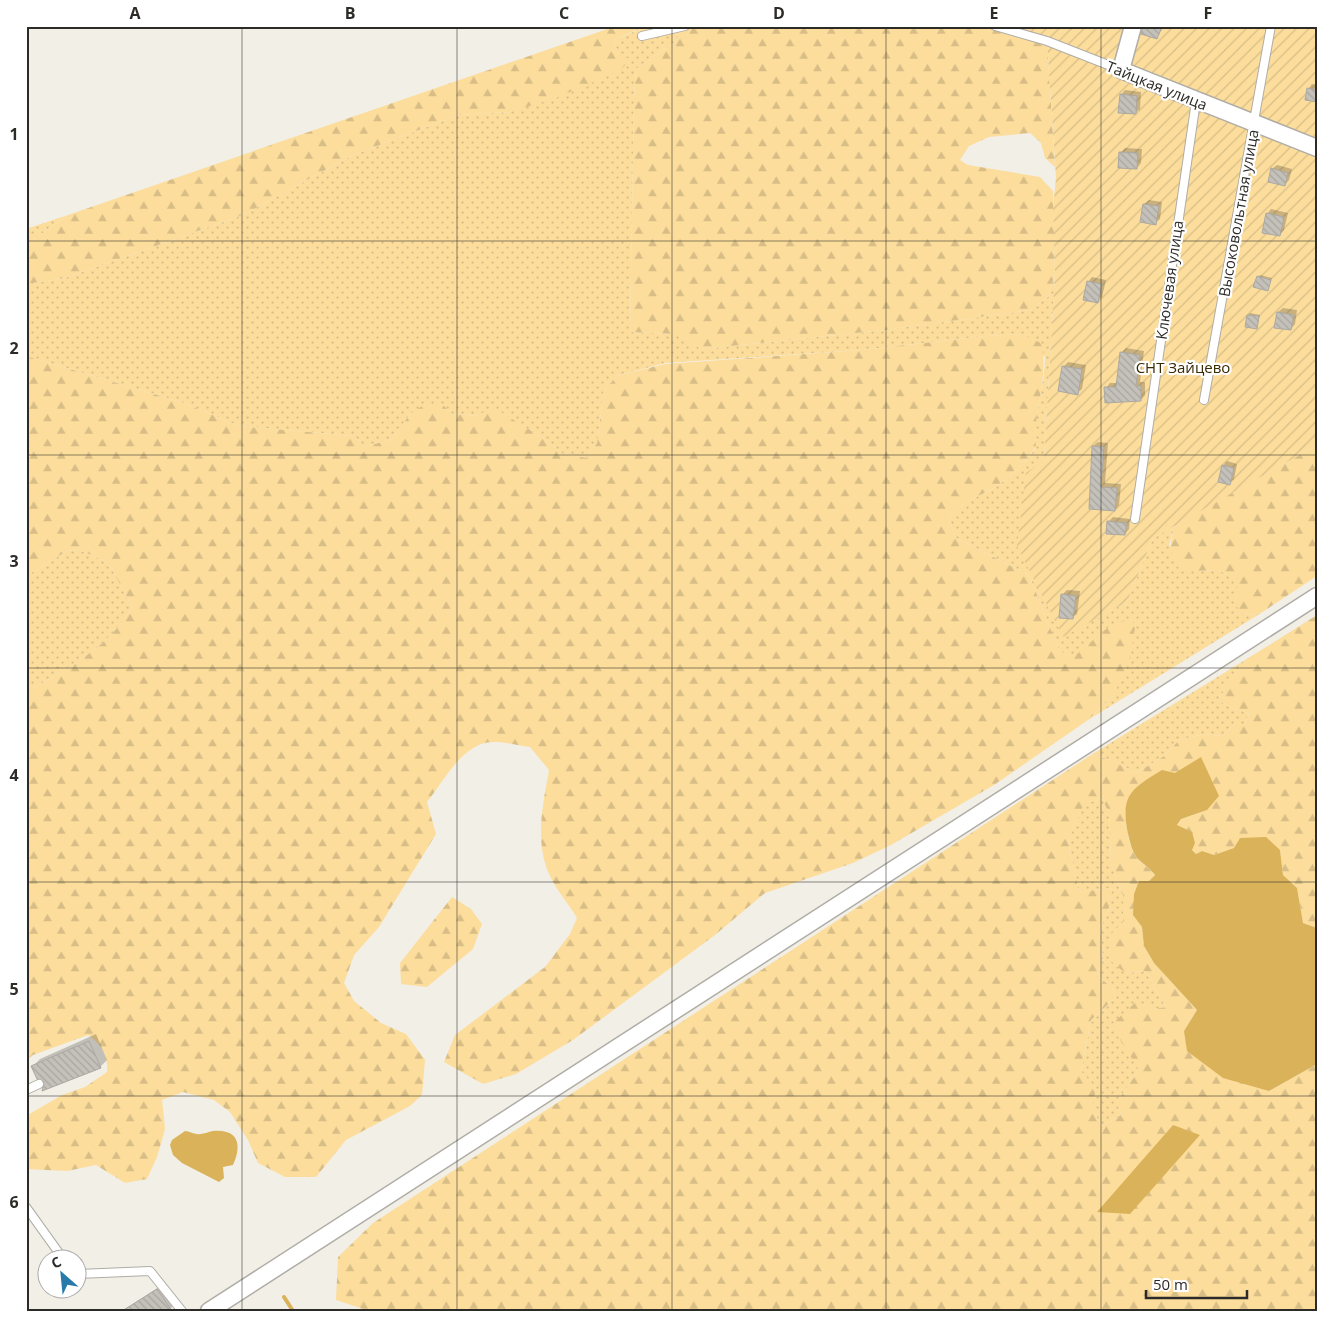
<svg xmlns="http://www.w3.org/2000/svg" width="1343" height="1337" font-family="'Open Sans',sans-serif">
<defs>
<pattern id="grass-dots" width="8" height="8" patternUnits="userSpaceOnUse" patternTransform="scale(1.25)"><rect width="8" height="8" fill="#fcdd9c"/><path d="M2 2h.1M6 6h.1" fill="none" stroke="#d8be86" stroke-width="1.8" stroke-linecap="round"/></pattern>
<pattern id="forest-firs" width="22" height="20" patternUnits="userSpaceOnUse" patternTransform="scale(1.25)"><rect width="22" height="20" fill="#fcdd9c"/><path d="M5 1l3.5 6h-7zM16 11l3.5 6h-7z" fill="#d8be86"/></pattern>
<pattern id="garden-furrows" width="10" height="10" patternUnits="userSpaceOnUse" patternTransform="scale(1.25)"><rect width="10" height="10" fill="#fcdd9c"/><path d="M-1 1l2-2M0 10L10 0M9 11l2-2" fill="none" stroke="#d8be86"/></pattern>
<pattern id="building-back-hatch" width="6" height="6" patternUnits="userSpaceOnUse" patternTransform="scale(1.25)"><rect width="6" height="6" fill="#c4c1ba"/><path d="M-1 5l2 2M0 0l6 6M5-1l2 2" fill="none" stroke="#a9a6a0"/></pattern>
</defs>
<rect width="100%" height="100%" fill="#f2efe7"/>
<path fill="url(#grass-dots)" d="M 648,26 L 682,26 L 676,41 L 636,69 L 634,98 L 630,332 L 675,334 L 702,349 L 885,330 L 1030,310 L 1048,297 L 1055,273 L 1044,460 L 1063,636 L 1127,602 L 1153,538 L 1175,525 L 1169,545 L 1195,571 L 1217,570 L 1240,579 L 1241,613 L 1258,615 L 1088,720 L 1113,696 L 1072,659 L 1059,650 L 1029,575 L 956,538 L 949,519 C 965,496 979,499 1000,484 C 1014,474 1025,462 1036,448 C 1032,417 1045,388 1045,357 L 1021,334 L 985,336 L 862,350 L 665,363 L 617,376 L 604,390 L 597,443 L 587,458 L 563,454 L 543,438 L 494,409 L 476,416 L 452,414 L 444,406 L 410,414 L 392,439 L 365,447 L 354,436 L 239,426 L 184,403 L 26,356 L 26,284 L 65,278 L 243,215 L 351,156 L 458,115 L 510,112 L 618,55 L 614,40 Z
M 68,215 L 26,245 L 26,229 Z
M 80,550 L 105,561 L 112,569 L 132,607 C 110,647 65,670 26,692 L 26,576 L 67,551 Z
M 1245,660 L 1218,700 L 1232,708 L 1249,713 L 1245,724 L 1234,724 L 1223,736 L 1204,734 L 1179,740 L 1166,755 L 1136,773 L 1111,760 L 1091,755 Z
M 1103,799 L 1109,812 L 1111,864 L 1123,895 L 1126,973 L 1145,971 L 1166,1007 L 1154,1009 L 1139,1070 L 1117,1102 L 1121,1115 L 1102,1126 L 1092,1109 L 1095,1088 L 1081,1072 L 1091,1020 L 1116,997 L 1113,988 L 1097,976 L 1103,959 L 1100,928 L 1108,913 L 1112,888 L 1079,892 L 1068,841 L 1084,803 Z"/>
<path fill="url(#forest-firs)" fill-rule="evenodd" d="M 616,26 L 646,26 L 614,40 L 618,55 L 630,59 L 621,70 L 556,98 L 510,112 L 458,115 L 351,156 L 243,215 L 65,278 L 26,284 L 26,245 L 68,215 Z
M 682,26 L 1015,26 L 1047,41 L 1055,167 L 1045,158 L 1041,143 L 1030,133 L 989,137 L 969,146 L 960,160 L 968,165 L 1040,177 L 1053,191 L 1055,273 L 1048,297 L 1030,310 L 885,330 L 702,349 L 674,334 L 630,332 L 634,98 L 636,69 L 676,41 Z
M 1021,334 L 1041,343 C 1050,378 1032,412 1036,447 C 1025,462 1014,474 1000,484 C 980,498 964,497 949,519 L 956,538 L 1029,575 L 1059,650 L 1072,658 L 1112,624 L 1132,618 L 1135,628 L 1130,660 L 1113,696 L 1088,720 L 994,785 L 891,845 L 853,863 L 765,893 L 715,935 L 573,1040 L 516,1074 L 483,1084 L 444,1062 L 455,1035 L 545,967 L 570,934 L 577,918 C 569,904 557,891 550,876 C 534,843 543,804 549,770 L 530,747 C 519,746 507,742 495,742 C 464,740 444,781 427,802 L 436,834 L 379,927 L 354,955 L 344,983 L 354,1001 L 381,1023 L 406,1034 L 425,1060 L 422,1095 L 410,1106 L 346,1140 L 316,1177 L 285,1177 L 258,1163 L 248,1140 L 230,1112 L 214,1100 L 183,1092 L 162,1100 L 165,1129 L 157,1157 L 147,1179 L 125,1183 L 96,1165 L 67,1171 L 26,1169 L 26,1116 L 62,1095 L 85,1087 L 107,1072 C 108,1054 102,1045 88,1035 L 33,1055 L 26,1061 L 26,692 C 65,670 110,647 132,607 L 112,569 L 105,561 L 80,550 L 67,551 L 26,576 L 26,356 L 184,403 L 239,426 L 354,436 L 365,447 L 392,439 L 410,414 L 425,404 L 444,406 L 452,414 L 476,416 L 494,408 L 543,438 L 563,454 L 587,458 L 597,443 L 604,390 L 617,376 L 665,364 L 862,350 L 985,336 Z
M 1317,445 L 1317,576 L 1258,615 L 1241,613 L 1234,602 L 1239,579 L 1217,570 L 1195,571 L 1178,567 C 1168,551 1170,543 1175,525 Z
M 1317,615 L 1317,928 L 1303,923 L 1297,888 L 1283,875 L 1280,850 L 1234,848 L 1214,855 L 1202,851 L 1196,854 L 1192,850 L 1184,828 L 1177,826 L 1181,819 L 1207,810 L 1125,809 C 1127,825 1127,846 1138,859 C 1143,865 1150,868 1155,875 L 1149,881 L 1133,915 L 1142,927 L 1144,946 L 1154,963 L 1197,1010 L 1184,1031 L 1269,1091 L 1317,1064 L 1317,1311 L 369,1311 L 336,1300 L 338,1257 L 373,1223 L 1091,755 L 1111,760 L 1136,773 L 1166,755 L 1179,740 L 1204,734 L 1223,736 L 1234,724 L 1245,724 L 1249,713 L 1232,708 L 1218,700 L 1245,660 ZM 1102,799 L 1109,812 L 1111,864 L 1123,895 L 1123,922 L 1111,934 L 1110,952 L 1113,964 L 1126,973 L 1145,971 L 1166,1007 L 1154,1009 L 1137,1001 L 1111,1025 L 1139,1070 L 1117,1102 L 1121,1115 L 1102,1126 L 1092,1109 L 1096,1088 L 1081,1071 L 1091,1020 L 1116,997 L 1113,988 L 1097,976 L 1103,959 L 1100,928 L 1108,913 L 1112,888 L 1079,892 L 1068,841 L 1084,804 Z
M 452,897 L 471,909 L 482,924 L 473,949 L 427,987 L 401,984 L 400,963 Z"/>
<path fill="url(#garden-furrows)" d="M 1015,26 L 1317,26 L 1317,445 L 1153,538 L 1127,602 L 1063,637 L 1017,546 L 1026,473 L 1044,460 L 1055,273 L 1053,207 L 1056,178 L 1047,41 Z"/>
<path fill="#dab25a" d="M 1201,757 L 1219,796 L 1207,810 L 1181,819 L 1177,825 L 1192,832 L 1195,843 L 1192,850 L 1196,854 L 1202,851 L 1214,855 L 1234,848 L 1240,838 L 1266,837 L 1280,850 L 1283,875 L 1297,888 L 1303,923 L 1317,928 L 1317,1064 L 1269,1091 L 1223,1078 L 1187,1051 L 1184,1031 L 1197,1010 L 1154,963 L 1144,946 L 1142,927 L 1133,915 L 1134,894 L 1139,881 L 1149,881 L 1155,875 C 1150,868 1144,865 1138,859 C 1132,852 1130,842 1128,834 C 1120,795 1131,789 1162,770 L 1175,773 Z
M 1173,1125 L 1200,1135 L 1130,1214 L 1097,1212 Z
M 185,1131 C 189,1131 193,1134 197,1134 C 201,1135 208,1132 213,1131 C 239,1129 242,1145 233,1165 L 223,1167 L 224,1178 L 219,1182 L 182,1163 L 173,1155 L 170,1145 L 172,1140 Z"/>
<path fill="#0003" d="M 1146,26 L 1164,26 L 1157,38 Z
M 1312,84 L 1317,85 L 1317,101 L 1308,89 Z
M 1125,90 L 1141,92 L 1140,109 L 1135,113 L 1121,95 Z
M 1125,148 L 1142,149 L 1141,163 L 1137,168 L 1120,153 Z
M 1277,165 L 1292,169 L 1289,180 L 1285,185 L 1272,169 Z
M 1149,200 L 1162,202 L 1160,219 L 1155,223 L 1144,204 Z
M 1271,209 L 1288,213 L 1284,230 L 1280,235 L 1267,214 Z
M 1260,275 L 1272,278 L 1267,290 L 1258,277 Z
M 1092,277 L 1106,280 L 1102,297 L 1097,301 L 1088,282 Z
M 1283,308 L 1297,310 L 1295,324 L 1291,329 L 1278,312 Z
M 1250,313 L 1260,315 L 1257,328 L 1248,315 Z
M 1126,348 L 1144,351 L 1140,382 L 1145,382 L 1145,395 L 1141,400 L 1106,388 L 1110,383 L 1118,383 L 1121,353 Z
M 1068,362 L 1086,365 L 1082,389 L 1077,393 L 1063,367 Z
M 1098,442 L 1108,443 L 1105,483 L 1121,484 L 1119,505 L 1115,510 L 1090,508 L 1093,446 Z
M 1227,461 L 1237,464 L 1234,479 L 1229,483 L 1223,466 Z
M 1113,517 L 1130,519 L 1129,529 L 1125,534 L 1108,522 Z
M 1067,590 L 1080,591 L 1077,614 L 1072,618 L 1063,594 Z
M 96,1034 L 107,1060 L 100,1067 L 46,1081 L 33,1066 L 40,1059 Z
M 162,1285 L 175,1304 L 171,1308 L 167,1311 L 122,1311 Z"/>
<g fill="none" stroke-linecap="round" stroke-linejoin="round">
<path stroke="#dab25a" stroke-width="4" d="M 284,1297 L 293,1311"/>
</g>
<path fill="url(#building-back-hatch)" stroke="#aca9a2" d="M 1143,26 L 1162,26 L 1157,39 L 1141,34 Z
M 1307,88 L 1317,90 L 1317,102 L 1305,100 Z
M 1120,94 L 1137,96 L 1136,114 L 1118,113 Z
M 1119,152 L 1138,153 L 1137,169 L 1118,168 Z
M 1271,168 L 1288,173 L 1285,186 L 1268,182 Z
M 1143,204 L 1159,206 L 1156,225 L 1140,222 Z
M 1266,213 L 1284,217 L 1280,236 L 1262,233 Z
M 1257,276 L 1271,280 L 1268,291 L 1253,287 Z
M 1087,281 L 1102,284 L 1098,303 L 1083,300 Z
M 1277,312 L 1294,315 L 1291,330 L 1274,328 Z
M 1247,315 L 1259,316 L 1257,329 L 1245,327 Z
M 1120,352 L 1140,355 L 1136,386 L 1141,386 L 1141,401 L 1105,403 L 1104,387 L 1116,387 Z
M 1062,366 L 1082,369 L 1078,395 L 1058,391 Z
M 1092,446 L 1104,447 L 1101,487 L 1117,488 L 1115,511 L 1089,509 Z
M 1222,465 L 1234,468 L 1230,485 L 1218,482 Z
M 1107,521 L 1127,523 L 1125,535 L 1106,534 Z
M 1061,594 L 1076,596 L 1073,619 L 1059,618 Z
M 89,1041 L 101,1068 L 42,1091 L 44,1082 L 37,1079 L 31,1066 Z
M 157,1289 L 172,1311 L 122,1311 Z"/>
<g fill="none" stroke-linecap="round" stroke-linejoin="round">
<g stroke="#b0ada6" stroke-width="10">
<path id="service" d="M 995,26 L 1047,41 L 1121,70
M 642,36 L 685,26
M 1204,400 L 1271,26
M 1135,519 L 1196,101
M 26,1090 L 39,1084
M 26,1207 L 64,1260
M 78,1274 L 150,1271 L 182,1311"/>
</g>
<g stroke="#b0ada6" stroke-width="19">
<path id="minor" d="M 1133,26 L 1121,70 L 1317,148
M 209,1311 L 1317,596"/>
</g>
<use href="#service" stroke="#fff" stroke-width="8"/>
<use href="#minor" stroke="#fff" stroke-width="16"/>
</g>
<path fill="none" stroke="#2c2b28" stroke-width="1" stroke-opacity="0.55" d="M 242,26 L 242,1311M 457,26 L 457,1311M 672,26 L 672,1311M 886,26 L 886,1311M 1101,26 L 1101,1311M 26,241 L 1317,241M 26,455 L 1317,455M 26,668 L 1317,668M 26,882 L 1317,882M 26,1096 L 1317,1096"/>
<g text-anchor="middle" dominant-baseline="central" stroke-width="4.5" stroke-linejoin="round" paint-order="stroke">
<g font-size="15" fill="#2c2b28" stroke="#fff">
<text transform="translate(1157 85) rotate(22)">Тайцкая улица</text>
<text transform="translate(1238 213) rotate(-80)">Высоковольтная улица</text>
<text transform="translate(1169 280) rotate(-82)">Ключевая улица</text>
</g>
<g font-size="15" fill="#3a2a02" stroke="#fff">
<text x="1183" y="367">СНТ Зайцево</text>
</g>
</g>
<rect width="1343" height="1337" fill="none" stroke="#ffffff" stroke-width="55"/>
<g transform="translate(62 1274) rotate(333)"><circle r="24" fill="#ffffff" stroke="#abaaa9"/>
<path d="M0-4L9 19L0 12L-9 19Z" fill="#277aaa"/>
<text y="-8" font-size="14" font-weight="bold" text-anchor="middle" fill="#2c2b28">С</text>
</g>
<path d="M1146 1290v8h101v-8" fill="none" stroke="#2c2b28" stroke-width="2.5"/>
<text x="1153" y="1290" font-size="15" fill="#2c2b28" stroke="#ffffff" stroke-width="4" paint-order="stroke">50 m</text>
<rect x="28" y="28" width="1288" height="1282" fill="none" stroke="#2c2b28" stroke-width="2"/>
<g font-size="16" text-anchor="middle" font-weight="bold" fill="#2c2b28">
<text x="135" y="19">A</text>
<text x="350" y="19">B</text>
<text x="564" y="19">C</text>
<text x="779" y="19">D</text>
<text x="994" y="19">E</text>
<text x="1208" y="19">F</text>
<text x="14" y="140">1</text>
<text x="14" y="354">2</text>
<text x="14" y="567">3</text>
<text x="14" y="781">4</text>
<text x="14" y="995">5</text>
<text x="14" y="1208">6</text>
</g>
</svg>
